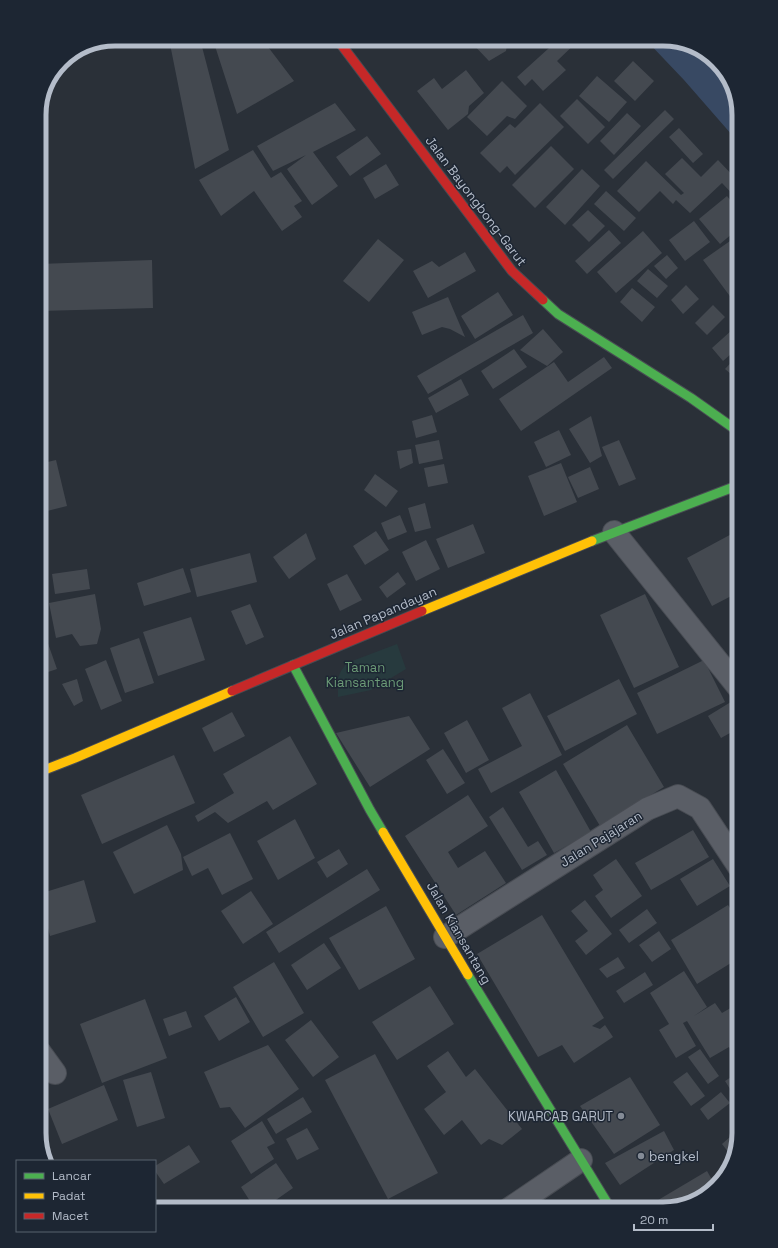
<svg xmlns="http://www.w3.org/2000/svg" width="778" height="1248" font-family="'Space Grotesk',sans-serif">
<rect width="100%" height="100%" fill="#2a3038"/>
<path fill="#273a3e" d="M 397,644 L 406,669 L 371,690 L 338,697 L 338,678 L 341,671 L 347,663 Z"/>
<path fill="#384963" d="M 645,39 L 669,39 L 705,52 L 731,81 L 739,115 L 739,143 L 684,80 Z"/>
<path fill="#444950" d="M 169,39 L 200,39 L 229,150 L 195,169 Z
M 227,39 L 262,39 L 294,81 L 237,114 L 215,46 Z
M 468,39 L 514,39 L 507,45 L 506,51 L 489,61 Z
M 540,39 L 580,39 L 557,61 L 566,70 L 543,91 L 532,79 L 525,86 L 517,77 L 549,48 Z
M 633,61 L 654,81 L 635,101 L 614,81 Z
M 466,70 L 484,93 L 469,106 L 468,114 L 448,130 L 417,91 L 434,78 L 442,89 Z
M 597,76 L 627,102 L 609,122 L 579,96 Z
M 502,81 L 527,106 L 515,119 L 507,116 L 487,136 L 467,117 Z
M 577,99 L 605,127 L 588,144 L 560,116 Z
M 335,103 L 356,130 L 313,152 L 338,186 L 312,205 L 287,169 L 306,155 L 273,171 L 257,146 Z
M 540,103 L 564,127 L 515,175 L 507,166 L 500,173 L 480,153 L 510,124 L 515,128 Z
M 665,110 L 674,119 L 613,179 L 604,170 Z
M 627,113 L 641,126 L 614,155 L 600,141 Z
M 679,128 L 703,154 L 693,163 L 669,137 Z
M 367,136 L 381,154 L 350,176 L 336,157 Z
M 551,146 L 574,169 L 535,208 L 512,185 Z
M 253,150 L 271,178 L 281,172 L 302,201 L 294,206 L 302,217 L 282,231 L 254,191 L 221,216 L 199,180 Z
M 682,158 L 701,177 L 718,160 L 739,182 L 739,198 L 738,200 L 722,183 L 690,213 L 676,200 L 673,204 L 660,191 L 639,212 L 617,191 L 646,161 L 681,195 L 684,193 L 665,174 Z
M 386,164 L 399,185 L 375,199 L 363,178 Z
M 582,169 L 600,186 L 565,225 L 546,207 Z
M 606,191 L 636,218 L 624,231 L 594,204 Z
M 727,196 L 739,211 L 739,228 L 720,244 L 699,219 Z
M 588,210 L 605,226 L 589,242 L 572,225 Z
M 694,221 L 710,242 L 685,261 L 669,240 Z
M 609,230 L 621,243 L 587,274 L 575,261 Z
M 643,231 L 662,253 L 616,293 L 597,272 Z
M 378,239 L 404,260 L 369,302 L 343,281 Z
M 730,241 L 739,246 L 739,300 L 735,303 L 703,260 Z
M 465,252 L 476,271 L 428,298 L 413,271 L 432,261 L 439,267 Z
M 667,255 L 678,268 L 666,279 L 654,266 Z
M 152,260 L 153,308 L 39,311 L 39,264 Z
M 648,269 L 668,286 L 657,298 L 637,281 Z
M 686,285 L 699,299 L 683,314 L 671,300 Z
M 632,288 L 655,307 L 642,322 L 620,302 Z
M 498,292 L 513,315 L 475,339 L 461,316 Z
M 448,297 L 465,337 L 450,329 L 442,327 L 422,335 L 412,312 Z
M 713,305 L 725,317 L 707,335 L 695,323 Z
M 523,315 L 533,333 L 428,394 L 417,376 Z
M 739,318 L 739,327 L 735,323 Z
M 543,329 L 563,352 L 547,366 L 520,350 Z
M 732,330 L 739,338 L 739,347 L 723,361 L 712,348 Z
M 514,349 L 527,367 L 493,389 L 481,371 Z
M 739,354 L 739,381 L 725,369 Z
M 604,357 L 612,368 L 521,431 L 499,399 L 554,362 L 568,382 Z
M 461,379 L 469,395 L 436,413 L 428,398 Z
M 432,415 L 437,432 L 416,438 L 412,421 Z
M 591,416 L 602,456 L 590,463 L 569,429 Z
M 559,430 L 571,455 L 546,467 L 534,442 Z
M 439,440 L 443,459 L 419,464 L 415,445 Z
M 619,440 L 636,479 L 619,486 L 602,447 Z
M 411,449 L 413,463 L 400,469 L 397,451 Z
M 56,460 L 67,506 L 39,513 L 39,464 Z
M 561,463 L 577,502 L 544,516 L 528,476 Z
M 444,464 L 448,483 L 428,487 L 424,468 Z
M 590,467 L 599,489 L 578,498 L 568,477 Z
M 375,474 L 398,491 L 386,507 L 364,490 Z
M 425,503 L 431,528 L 415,532 L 408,508 Z
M 400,515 L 407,532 L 388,540 L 381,523 Z
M 473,524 L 485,553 L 448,568 L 436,539 Z
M 739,530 L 739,592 L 712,606 L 687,558 Z
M 376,531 L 389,550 L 365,565 L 353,546 Z
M 306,533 L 316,559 L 289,579 L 273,557 Z
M 426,540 L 440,569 L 416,581 L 402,552 Z
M 250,553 L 257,582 L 197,597 L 190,569 Z
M 183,568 L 191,592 L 144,606 L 137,583 Z
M 87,569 L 90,589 L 55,594 L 52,574 Z
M 398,572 L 406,584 L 387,598 L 379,587 Z
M 347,574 L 362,600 L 340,611 L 327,584 Z
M 95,594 L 101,629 L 97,644 L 80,646 L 72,634 L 56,638 L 49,603 Z
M 645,594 L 679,667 L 634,688 L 600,615 Z
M 250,604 L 264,637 L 246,645 L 231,611 Z
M 191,617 L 205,660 L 158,676 L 143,632 Z
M 39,618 L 57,669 L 39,675 Z
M 139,638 L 154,683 L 125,693 L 110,648 Z
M 106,660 L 122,701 L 101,710 L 85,669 Z
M 704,660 L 725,702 L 657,734 L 637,693 Z
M 77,679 L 83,701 L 74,706 L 62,684 Z
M 619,679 L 637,714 L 565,751 L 547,716 Z
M 530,693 L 562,755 L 491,793 L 478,769 L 522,746 L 502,708 Z
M 739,697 L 739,728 L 721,738 L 708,716 Z
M 232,712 L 245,736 L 214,752 L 202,728 Z
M 409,716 L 430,749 L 370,787 L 336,733 Z
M 467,720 L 489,760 L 466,773 L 444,733 Z
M 627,725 L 664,787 L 600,826 L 563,764 Z
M 290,736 L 317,784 L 273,810 L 267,801 L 228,823 L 215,812 L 198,822 L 195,816 L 234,793 L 223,774 Z
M 443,749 L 465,783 L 447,794 L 426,760 Z
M 174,755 L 195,803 L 102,844 L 81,795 Z
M 556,770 L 591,832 L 554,853 L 519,792 Z
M 468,795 L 488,826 L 448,852 L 458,868 L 485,851 L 506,883 L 456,915 L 405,836 Z
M 503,807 L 528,847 L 538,841 L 547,855 L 522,870 L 489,817 Z
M 739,811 L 739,820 L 735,814 Z
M 295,819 L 315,858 L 278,880 L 257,841 Z
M 167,825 L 181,854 L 183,870 L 134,894 L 113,852 Z
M 693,830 L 709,857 L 651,890 L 635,863 Z
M 230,833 L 253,879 L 222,895 L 208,868 L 192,876 L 183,857 Z
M 339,849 L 348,864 L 327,878 L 317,862 Z
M 616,859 L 642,896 L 611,918 L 595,896 L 603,890 L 593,875 Z
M 713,859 L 730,886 L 697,906 L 680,879 Z
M 367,869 L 380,890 L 279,953 L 266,932 Z
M 84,880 L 96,922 L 50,936 L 39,894 Z
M 251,891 L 273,924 L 243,944 L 221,911 Z
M 585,900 L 612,934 L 586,955 L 575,941 L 588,931 L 571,911 Z
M 728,905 L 739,922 L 739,958 L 697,984 L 671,940 Z
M 386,906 L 415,959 L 359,990 L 329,938 Z
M 647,909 L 657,923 L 629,943 L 619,930 Z
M 542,915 L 604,1018 L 592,1026 L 600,1029 L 605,1025 L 613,1037 L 574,1063 L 562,1045 L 538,1057 L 477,954 Z
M 659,931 L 671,949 L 652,962 L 639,945 Z
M 324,943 L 341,968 L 307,990 L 291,965 Z
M 618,957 L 625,968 L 607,978 L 599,969 Z
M 274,962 L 304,1013 L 263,1037 L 233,987 Z
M 684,971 L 707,1007 L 694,1016 L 715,1003 L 722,1013 L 739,1003 L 739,1052 L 734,1055 L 729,1047 L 710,1058 L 687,1021 L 683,1023 L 696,1046 L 676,1058 L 659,1030 L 669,1024 L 650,993 Z
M 645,972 L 653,985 L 624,1003 L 616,991 Z
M 430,986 L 454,1024 L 397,1060 L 372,1022 Z
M 236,997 L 250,1022 L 219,1041 L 204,1016 Z
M 145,999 L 167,1058 L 102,1083 L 80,1024 Z
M 186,1011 L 192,1027 L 169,1036 L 163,1019 Z
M 311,1020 L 339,1057 L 313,1077 L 285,1040 Z
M 268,1045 L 299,1089 L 245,1128 L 230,1107 L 220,1108 L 204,1072 Z
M 700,1049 L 719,1076 L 708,1084 L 688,1057 Z
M 448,1051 L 466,1077 L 475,1069 L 522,1129 L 502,1145 L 489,1139 L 481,1145 L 462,1120 L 444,1135 L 424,1109 L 446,1092 L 427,1066 Z
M 375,1054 L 438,1173 L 388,1199 L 325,1080 Z
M 151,1072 L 165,1118 L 137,1127 L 123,1080 Z
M 687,1072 L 705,1096 L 691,1106 L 673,1082 Z
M 739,1072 L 739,1087 L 732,1092 L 725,1081 Z
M 630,1077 L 660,1125 L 614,1154 L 580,1106 Z
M 104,1085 L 118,1120 L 62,1144 L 48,1109 Z
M 721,1092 L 730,1103 L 708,1120 L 700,1109 Z
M 303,1097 L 312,1112 L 276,1134 L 267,1119 Z
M 262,1121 L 275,1143 L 267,1147 L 274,1159 L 251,1174 L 231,1141 Z
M 307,1128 L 319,1149 L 297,1160 L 286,1139 Z
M 664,1131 L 674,1150 L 620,1185 L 605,1163 Z
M 730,1137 L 736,1144 L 732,1157 L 722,1144 Z
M 189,1145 L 200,1162 L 164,1184 L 155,1171 L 155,1166 Z
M 276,1163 L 293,1188 L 263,1209 L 255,1209 L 241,1187 Z
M 707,1171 L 715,1185 L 697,1201 L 663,1209 L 643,1209 Z
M 206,1202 L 211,1209 L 197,1209 Z"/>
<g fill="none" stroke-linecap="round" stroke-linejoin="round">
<g stroke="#484c53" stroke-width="24">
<path id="street" d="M 614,532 L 739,688
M 445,937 L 647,809 L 678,796 L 700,808 L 739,867
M 39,1051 L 55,1073
M 509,1209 L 581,1160"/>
</g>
<g stroke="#484c53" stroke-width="11">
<path id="fast" d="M 543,300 L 558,314 L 691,398 L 739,432
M 592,541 L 739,485
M 293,665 L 370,810 L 383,832
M 468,975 L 611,1209"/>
</g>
<g stroke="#484c53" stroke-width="11">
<path id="slow" d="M 422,611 L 592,541
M 39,772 L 75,758 L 232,691
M 383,832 L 468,975"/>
</g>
<g stroke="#484c53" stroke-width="11">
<path id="jam" d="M 337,39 L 512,271 L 543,300
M 232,691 L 422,611"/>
</g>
<use href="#street" stroke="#5a5e66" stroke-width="22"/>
<use href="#fast" stroke="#4caf50" stroke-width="9"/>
<use href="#slow" stroke="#ffc107" stroke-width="9"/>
<use href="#jam" stroke="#c62828" stroke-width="9"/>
</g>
<g fill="#848b96" stroke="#1d2633" stroke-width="1.5">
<circle cx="621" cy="1116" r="4"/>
<circle cx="641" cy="1156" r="4"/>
</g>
<g text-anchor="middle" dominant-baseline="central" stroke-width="3" stroke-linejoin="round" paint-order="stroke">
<g font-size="13" fill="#b4bcc9" stroke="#1d2633">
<text transform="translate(476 201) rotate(53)">Jalan Bayongbong-Garut</text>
<text transform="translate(383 613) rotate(-23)">Jalan Papandayan</text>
<text transform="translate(601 839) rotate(-32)">Jalan Pajajaran</text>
<text transform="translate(459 933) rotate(60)">Jalan Kiansantang</text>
</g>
<g font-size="13" fill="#6b9a76" stroke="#1d2633">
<text x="365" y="667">Taman<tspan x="365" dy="15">Kiansantang</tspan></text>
</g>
<g font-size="13" fill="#b4bcc9" stroke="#1d2633" text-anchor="end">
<text x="613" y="1116">KWARCAB GARUT</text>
<text x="649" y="1156" text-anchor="start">bengkel</text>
</g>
</g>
<path d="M0 0H778V1248H0ZM115 46H663A69 69 0 0 1 732 115V1133A69 69 0 0 1 663 1202H115A69 69 0 0 1 46 1133V115A69 69 0 0 1 115 46Z" fill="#1d2633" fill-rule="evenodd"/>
<path fill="none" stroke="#b4bcc9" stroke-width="5" d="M115 46H663A69 69 0 0 1 732 115V1133A69 69 0 0 1 663 1202H115A69 69 0 0 1 46 1133V115A69 69 0 0 1 115 46Z"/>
<rect x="16" y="1160" width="140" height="72" fill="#1d2633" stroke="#59626f"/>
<rect x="24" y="1173" width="20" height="6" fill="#4caf50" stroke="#59626f"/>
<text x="52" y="1180" font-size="12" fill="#b4bcc9">Lancar</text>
<rect x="24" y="1193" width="20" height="6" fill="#ffc107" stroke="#59626f"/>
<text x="52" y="1200" font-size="12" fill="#b4bcc9">Padat</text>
<rect x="24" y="1213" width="20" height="6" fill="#c62828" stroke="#59626f"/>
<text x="52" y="1220" font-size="12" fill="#b4bcc9">Macet</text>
<path d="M634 1224v6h79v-6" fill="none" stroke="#b4bcc9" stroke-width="2"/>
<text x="640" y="1224" font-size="12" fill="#b4bcc9" stroke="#1d2633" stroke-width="3" paint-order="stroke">20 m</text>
</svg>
